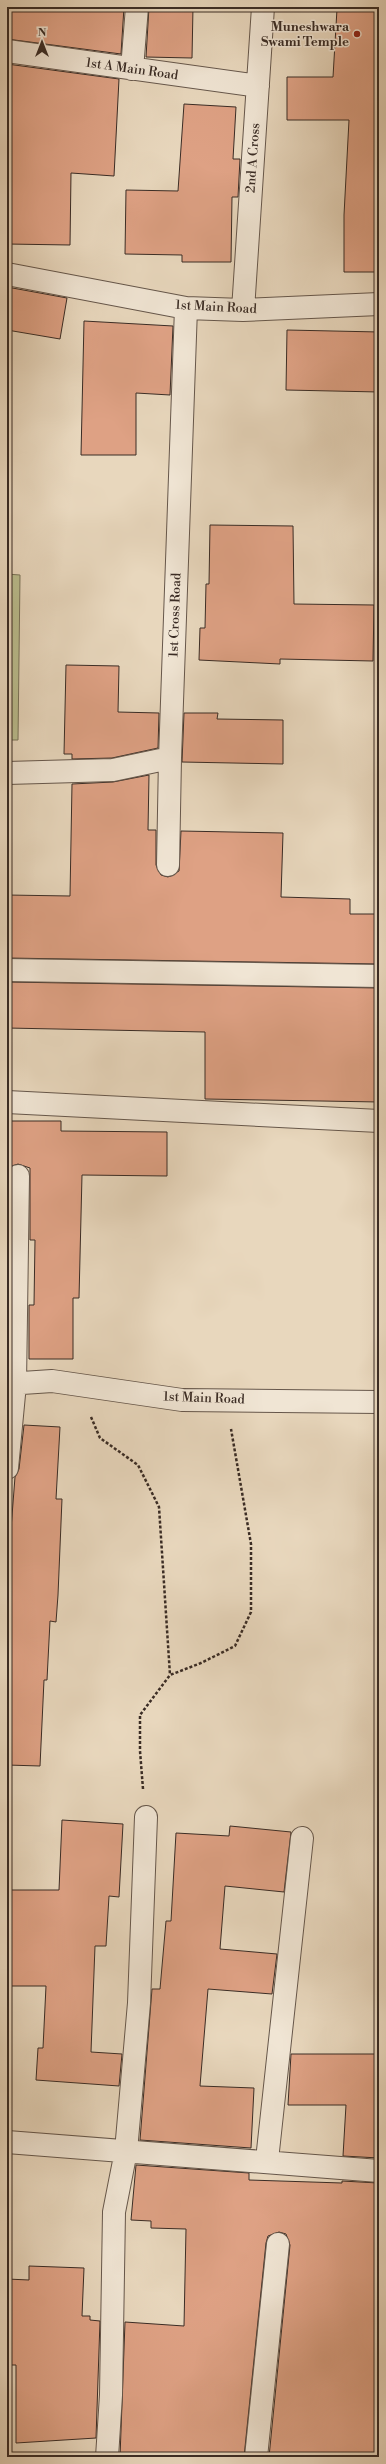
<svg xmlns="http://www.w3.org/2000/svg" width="386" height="2464" font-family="'Libre Bodoni',serif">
<rect width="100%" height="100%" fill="#e8d7bd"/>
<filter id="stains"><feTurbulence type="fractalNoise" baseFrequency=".005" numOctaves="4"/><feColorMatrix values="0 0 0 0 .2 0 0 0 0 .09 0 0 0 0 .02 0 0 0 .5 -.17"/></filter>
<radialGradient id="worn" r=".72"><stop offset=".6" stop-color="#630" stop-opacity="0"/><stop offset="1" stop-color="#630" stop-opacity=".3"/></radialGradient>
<path fill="#babd8e" stroke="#7a745a" d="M 7,574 L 20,575 L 18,740 L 7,740 Z"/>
<path fill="#dea184" stroke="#3a2c25" d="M 7,7 L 124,7 L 121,54 L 7,39 Z
M 149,7 L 193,7 L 192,58 L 146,57 Z
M 337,9 L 379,10 L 379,272 L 344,272 L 344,215 L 349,120 L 287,120 L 287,77 L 333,77 Z
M 7,64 L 119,79 L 114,176 L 71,173 L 70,245 L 7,244 Z
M 184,104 L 236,107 L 233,159 L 240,159 L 238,197 L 232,197 L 231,262 L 182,262 L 182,255 L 125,254 L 126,190 L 178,191 Z
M 7,287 L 67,298 L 60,339 L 7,330 Z
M 84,321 L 173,326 L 170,395 L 136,393 L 136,455 L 81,455 Z
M 287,330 L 379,332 L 379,392 L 286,390 Z
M 210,525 L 293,526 L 294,604 L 374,605 L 373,661 L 280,659 L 280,664 L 199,660 L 200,628 L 205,628 L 206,584 L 209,584 Z
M 66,665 L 119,666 L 118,712 L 159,713 L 158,748 L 112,758 L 72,759 L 72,754 L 64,754 Z
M 184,713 L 218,713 L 217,719 L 283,720 L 283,764 L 182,762 Z
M 149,775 L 148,830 L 156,830 L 156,865 L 161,875 L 168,877 L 179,871 L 181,831 L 283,833 L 281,897 L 350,899 L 350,914 L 379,914 L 379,964 L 7,958 L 7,895 L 70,896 L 72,784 L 113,782 Z
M 7,982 L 379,988 L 379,1102 L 205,1099 L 205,1032 L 7,1028 Z
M 7,1121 L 61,1121 L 61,1131 L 167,1132 L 167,1176 L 82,1175 L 79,1298 L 73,1298 L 73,1359 L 29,1359 L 29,1305 L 34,1305 L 35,1240 L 30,1240 L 30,1168 L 18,1164 L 7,1168 Z
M 24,1425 L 60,1427 L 56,1499 L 62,1499 L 58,1595 L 56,1622 L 50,1621 L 47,1680 L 44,1680 L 40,1766 L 7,1765 L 7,1636 L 11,1529 L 15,1477 L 19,1469 Z
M 62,1820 L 123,1824 L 119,1897 L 109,1896 L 106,1946 L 95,1946 L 91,2052 L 122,2054 L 119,2086 L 36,2080 L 38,2048 L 43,2048 L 46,1986 L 7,1986 L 7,1890 L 59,1890 Z
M 230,1826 L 291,1832 L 284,1892 L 225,1886 L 220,1949 L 277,1954 L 272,1994 L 208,1989 L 200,2086 L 254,2088 L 251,2148 L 140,2140 L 152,1989 L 160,1989 L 166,1921 L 171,1921 L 176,1833 L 229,1836 Z
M 291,2054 L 379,2054 L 379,2158 L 343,2156 L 346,2105 L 288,2105 Z
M 136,2165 L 249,2173 L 249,2180 L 342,2183 L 342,2181 L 378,2183 L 376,2260 L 379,2261 L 379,2457 L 269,2457 L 290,2245 L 286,2234 L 279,2232 L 268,2236 L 266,2243 L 244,2457 L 120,2457 L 125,2322 L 184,2326 L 186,2229 L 151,2228 L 151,2221 L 131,2220 Z
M 29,2266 L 84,2268 L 82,2316 L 90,2316 L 90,2320 L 100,2321 L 96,2438 L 16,2443 L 16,2365 L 7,2365 L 7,2279 L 29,2280 Z"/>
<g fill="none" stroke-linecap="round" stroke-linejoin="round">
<g stroke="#66574b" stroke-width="24">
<path id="minor" d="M 7,51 L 258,86
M 132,69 L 137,7
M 7,274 L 186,308 L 243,310 L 379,304
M 243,310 L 263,7
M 7,773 L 113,770 L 170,758 L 186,308
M 168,865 L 170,758
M 7,970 L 379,976
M 7,1102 L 379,1121
M 7,1384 L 52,1381 L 182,1400 L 379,1402
M 7,1468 L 15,1384 L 18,1176
M 7,2142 L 379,2171
M 267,2160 L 302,1838
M 107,2457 L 111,2395 L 114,2212 L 126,2151 L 139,2003 L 146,1817
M 256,2457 L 278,2244"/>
</g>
<path stroke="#3a2c25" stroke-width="2.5" stroke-dasharray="3 2" stroke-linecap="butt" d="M 91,1417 L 100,1438 L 138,1465 L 159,1507 L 170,1675
M 143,1789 L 140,1751 L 140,1715 L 170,1675 L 201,1663 L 235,1646 L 251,1612 L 251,1544 L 231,1429"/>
<use href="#minor" stroke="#f0e5d4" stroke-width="22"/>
</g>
<circle fill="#8f2418" stroke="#f0e5d4" stroke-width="1.5" cx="357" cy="34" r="4"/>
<g text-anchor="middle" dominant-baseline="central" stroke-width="3" stroke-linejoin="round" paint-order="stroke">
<g font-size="13" font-weight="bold" fill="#3a2c25" stroke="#f0e5d4" text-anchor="end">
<text x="349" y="27">Muneshwara<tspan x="349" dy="15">Swami Temple</tspan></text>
</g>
<g font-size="13" fill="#3a2c25" stroke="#f0e5d4">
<text transform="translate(132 69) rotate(8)">1st A Main Road</text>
<text transform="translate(253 158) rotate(-86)">2nd A Cross</text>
<text transform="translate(216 307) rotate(3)">1st Main Road</text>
<text transform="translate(175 615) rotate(-88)">1st Cross Road</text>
<text transform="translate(204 1398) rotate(2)">1st Main Road</text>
</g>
</g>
<rect width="386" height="2464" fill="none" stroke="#e8d7bd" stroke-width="24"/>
<rect x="8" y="8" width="370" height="2448" fill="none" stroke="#3a2c25" stroke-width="2"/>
<rect x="12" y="12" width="362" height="2440" fill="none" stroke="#3a2c25"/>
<g transform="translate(42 42)" stroke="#f0e5d4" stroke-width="3" paint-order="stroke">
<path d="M0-3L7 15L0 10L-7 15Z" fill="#3a2c25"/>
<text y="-6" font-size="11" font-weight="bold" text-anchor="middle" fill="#3a2c25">N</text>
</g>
<rect width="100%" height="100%" filter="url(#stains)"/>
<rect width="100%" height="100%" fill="url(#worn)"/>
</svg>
